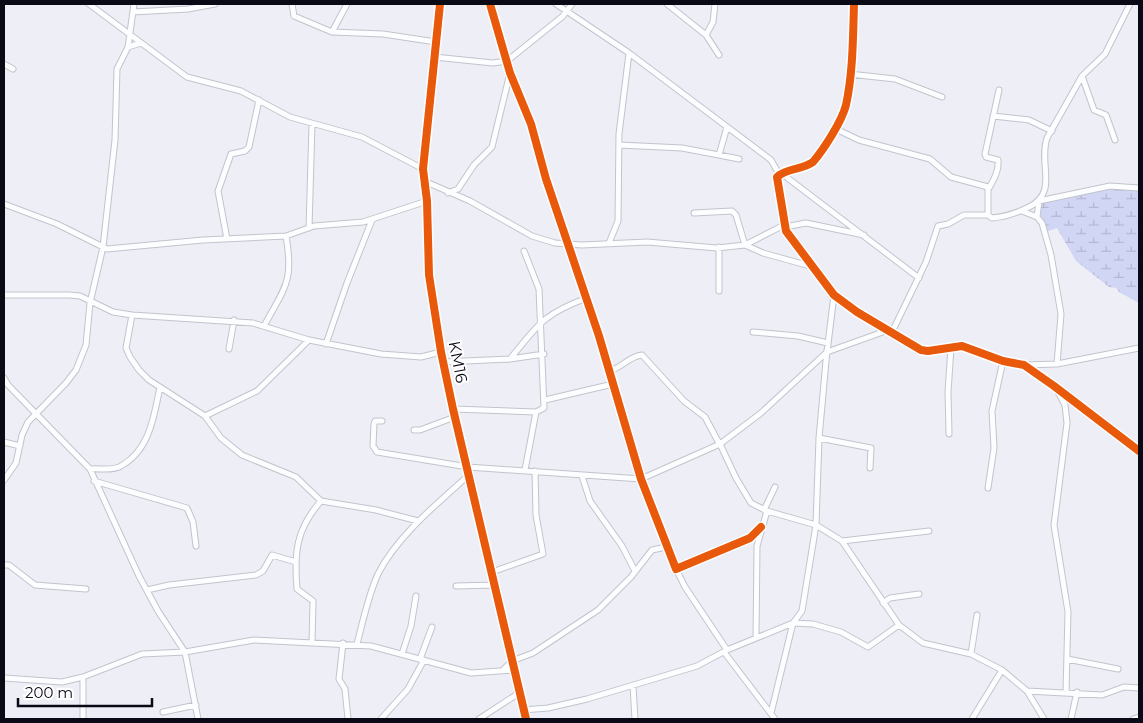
<svg xmlns="http://www.w3.org/2000/svg" width="1143" height="723" font-family="Montserrat,sans-serif">
<defs>
<pattern id="wetland-marsh" width="20" height="14" patternUnits="userSpaceOnUse" patternTransform="scale(1.25)"><rect width="20" height="14" fill="#d2d6f5"/><path d="M1 5h8M5 5V1M11 12h8M15 12V8" fill="none" stroke="#b3b6d1"/></pattern>
</defs>
<rect width="100%" height="100%" fill="#eeeff6"/>
<path fill="url(#wetland-marsh)" d="M 1125,187 L 1139,189 L 1139,303 L 1119,292 L 1116,288 L 1109,287 L 1076,261 L 1057,228 L 1046,232 L 1041,220 L 1040,202 L 1089,190 Z"/>
<g fill="none" stroke-linecap="round" stroke-linejoin="round">
<g stroke="#c2c4cd" stroke-width="7">
<path id="minor" d="M 89,4 L 187,77 L 241,91 L 290,117 L 362,137 L 423,169
M 292,4 L 294,16 L 332,32 L 383,34 L 436,42
M 440,4 L 423,169 L 427,201 L 429,275 L 441,352 L 453,409 L 526,719
M 490,4 L 510,73 L 531,124 L 546,179 L 599,336 L 641,479 L 676,569 L 750,538 L 761,527
M 556,4 L 629,53 L 771,160 L 779,174
M 667,4 L 706,35 L 719,55
M 854,4 C 853,37 853,73 846,105 C 842,121 824,149 813,162 C 802,170 786,168 777,177 L 786,231 L 834,295 L 857,312 L 921,350 L 928,351 L 962,346 L 1003,361 L 1024,365 L 1054,386 L 1139,451
M 133,12 L 188,9 L 215,4
M 332,32 L 347,4
M 706,35 L 713,22 L 715,4
M 128,47 L 141,43
M 434,57 L 493,63 L 507,61 L 563,16 L 572,4
M 4,64 L 13,69
M 849,74 L 895,79 L 942,97
M 1082,76 L 1094,110 L 1106,115 L 1115,140
M 993,116 L 1029,120 L 1052,131
M 834,128 L 859,140 L 930,159 L 951,177 L 988,187 L 988,215
M 619,145 L 682,148 L 719,155 L 727,127
M 719,155 L 739,159
M 781,173 L 919,278
M 424,181 L 470,201 L 532,236 L 555,243 L 582,245 L 647,242 L 717,248 L 745,245 L 763,253 L 810,266
M 989,188 C 994,179 999,171 998,160 L 986,157 L 985,154 L 999,90
M 448,193 L 458,189 L 474,165 L 492,147 L 510,73
M 4,204 L 57,224 L 107,249 L 203,240 L 286,236 L 314,226 L 363,222 L 427,201
M 1022,211 L 1037,217 L 1042,223 L 1051,255 L 1061,314 L 1057,364
M 694,213 L 732,211 L 736,215 L 745,245 L 784,225
M 1037,217 L 1039,201 L 1110,186 L 1139,188
M 785,227 L 806,223 L 864,235
M 309,228 L 312,124
M 227,239 L 218,191 L 231,154 L 245,151 L 249,147 L 259,100
M 609,243 L 618,221 L 619,134 L 629,53
M 719,247 L 719,291
M 4,295 L 69,295 L 80,296 L 113,312 L 132,315 L 253,323 L 309,340 L 381,354 L 421,357 L 441,352
M 132,315 L 126,348 L 130,357 L 139,370 L 149,380 L 205,416 L 221,438 L 242,455 L 296,477 L 321,501 L 376,510 L 418,521
M 264,326 C 285,287 294,282 286,236
M 753,332 L 798,336 L 828,343
M 326,344 L 347,283 L 372,220
M 229,349 L 234,320
M 827,352 L 894,328 L 926,262 L 938,226 L 948,224 L 964,215 L 988,215 L 992,218 C 1004,217 1017,213 1029,207 C 1059,192 1038,164 1047,138 L 1082,76 L 1105,54 L 1130,4
M 510,359 C 538,325 543,314 587,298
M 443,362 L 510,359 L 544,354
M 1024,365 L 1057,364 L 1139,348
M 609,371 C 622,368 629,356 642,355 L 684,401 L 705,417 L 720,445
M 4,378 L 8,385 L 90,469 L 139,576 L 158,611 L 185,652 L 198,719
M 1056,388 L 1065,405 L 1067,423 L 1054,525 L 1068,612 L 1066,693
M 545,400 L 613,384
M 453,409 L 536,412 L 544,408 L 539,289 L 524,251
M 205,416 L 257,391 L 309,340
M 382,421 L 375,421 L 374,424 L 373,446 L 377,452 L 468,467 L 641,479 L 720,444 L 761,413 L 827,352 L 834,295
M 414,430 L 420,430 L 455,417
M 949,434 L 948,392 L 951,348
M 819,438 L 871,448 L 870,468
M 4,442 L 20,446
M 720,444 L 736,478 L 751,503 L 767,511 L 816,525 L 842,541 L 899,625 L 923,643 L 971,654 L 1002,670 L 1027,691 L 1044,719
M 90,469 C 99,468 114,471 121,466 C 150,450 154,416 160,387
M 525,470 L 536,412
M 582,476 L 590,501 L 622,546 L 635,571
M 4,480 L 16,463 L 22,435 L 28,422 L 66,383 L 76,370 L 86,345 L 90,303 L 103,247 L 115,140 L 117,69 L 128,47 L 134,4
M 94,481 L 187,508 L 193,522 L 196,546
M 988,488 L 994,448 L 992,411 L 1003,361
M 764,510 L 775,487
M 842,541 L 929,531
M 4,565 L 9,565 L 35,585 L 86,589
M 676,569 L 685,587 L 727,650
M 492,572 L 543,554 L 536,515 L 535,471
M 456,586 L 495,585
M 147,590 L 169,585 L 256,575 L 263,571 L 272,555 L 296,562
M 883,603 L 890,598 L 919,594
M 756,638 L 757,546 L 767,511
M 312,643 L 313,601 L 297,589 C 294,553 296,529 321,501
M 343,643 L 339,679 L 345,689 L 348,719
M 357,644 C 363,621 368,596 378,574 C 397,536 439,502 470,474
M 724,652 L 775,719
M 402,654 L 411,626 L 416,596
M 971,654 L 977,615
M 420,659 L 432,627
M 1067,659 L 1118,669
M 503,670 L 512,661 L 533,653 L 598,610 L 631,577 L 652,550 L 666,547
M 83,677 L 83,719
M 4,678 L 62,682 L 83,677 L 142,654 L 185,652 L 254,640 L 371,646 L 471,673 L 514,670
M 633,686 L 635,719
M 1027,691 L 1102,695 L 1124,687 L 1139,688
M 523,710 L 548,708 L 587,699 L 697,666 L 727,650 L 793,623 L 813,624 L 841,632 L 868,647 L 899,625
M 163,712 L 196,705
M 771,713 L 793,623 L 802,611 L 816,525 L 819,438 L 827,350
M 381,719 L 408,689 L 424,660
M 479,719 L 519,693
M 972,719 L 1002,670
M 1071,719 L 1077,692
M 1133,719 L 1139,717"/>
</g>
<use href="#minor" stroke="#fcfdfe" stroke-width="5"/>
<g stroke="#fff" stroke-width="11">
<path id="cycleway" d="M 440,4 L 423,169 L 427,201 L 429,275 L 441,352 L 453,409 L 526,719
M 490,4 L 510,73 L 531,124 L 546,179 L 599,336 L 641,479 L 676,569 L 750,538 L 761,527
M 854,4 C 853,37 853,73 846,105 C 842,121 824,149 813,162 C 802,170 786,168 777,177 L 786,231 L 834,295 L 857,312 L 921,350 L 928,351 L 962,346 L 1003,361 L 1024,365 L 1054,386 L 1139,451"/>
</g>
<use href="#cycleway" stroke="#e8590c" stroke-width="8"/>
</g>
<g text-anchor="middle" dominant-baseline="central" stroke-width="4" stroke-linejoin="round" paint-order="stroke">
<g font-size="16" fill="#090a15" stroke="#fff">
<text transform="translate(458 362) rotate(79)">KM16</text>
</g>
</g>
<rect width="1143" height="723" fill="none" stroke="#090a15" stroke-width="10"/>
<path d="M18 698v8h134v-8" fill="none" stroke="#090a15" stroke-width="2.5"/>
<text x="25" y="698" font-size="15" fill="#090a15" stroke="#ffffff" stroke-width="4" paint-order="stroke">200 m</text>
</svg>
